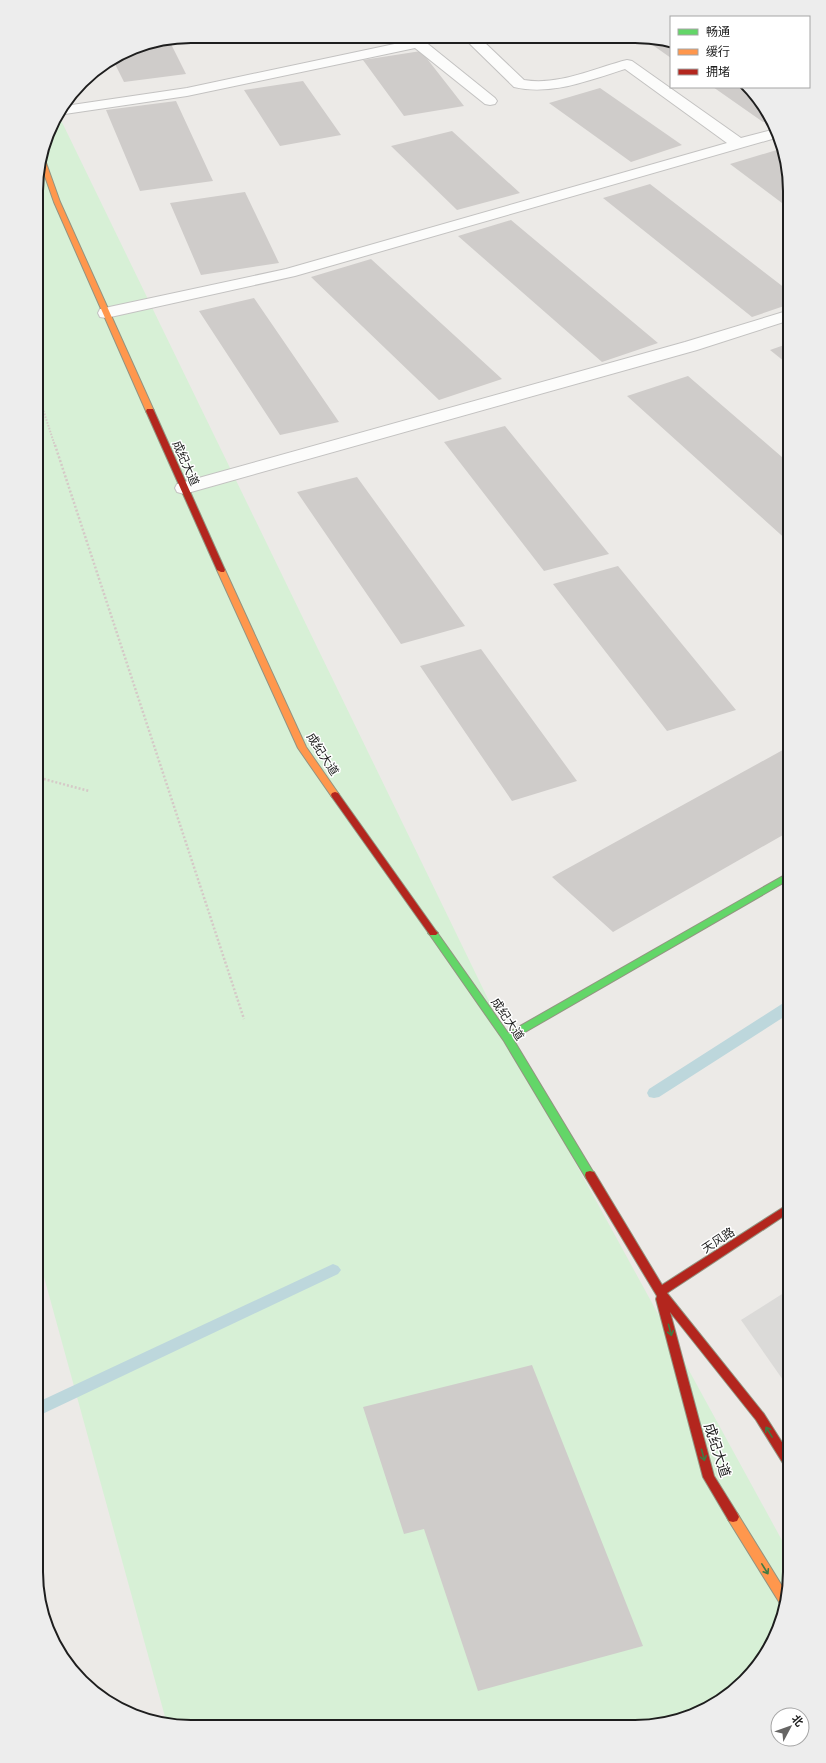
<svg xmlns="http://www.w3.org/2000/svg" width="826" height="1763" font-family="Manrope,'Noto Sans SC',sans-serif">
<rect width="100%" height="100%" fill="#eceae7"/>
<path fill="#dbdad8" d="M 790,1289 L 790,1390 L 741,1320 Z"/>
<path fill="#d7f0d6" d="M 58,114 L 507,1038 L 790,1555 L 790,1582 L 778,1631 L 752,1674 L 721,1701 L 675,1722 L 635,1727 L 167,1724 L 36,1248 L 36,181 L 52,122 Z"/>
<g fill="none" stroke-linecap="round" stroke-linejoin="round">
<path fill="#bdd7dc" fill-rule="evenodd" d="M 790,1001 L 790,1013 L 659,1097 L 654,1098 L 649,1097 L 647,1093 L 649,1089 L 785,1002 Z
M 333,1264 L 338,1266 L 341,1270 L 338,1274 L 36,1417 L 36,1403 Z"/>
</g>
<path fill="#cfccca" d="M 317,37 L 335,37 L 322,41 Z
M 644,39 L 665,39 L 671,41 L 671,58 Z
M 169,40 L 186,74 L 124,82 L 113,60 L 132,48 Z
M 421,51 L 464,106 L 404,116 L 363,60 Z
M 303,81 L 341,135 L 280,146 L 244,90 Z
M 713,87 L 748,87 L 769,113 L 772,119 L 763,122 Z
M 600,88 L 682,145 L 631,162 L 549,103 Z
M 176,101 L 213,181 L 140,191 L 106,110 Z
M 452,131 L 520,193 L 457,210 L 391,146 Z
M 780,149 L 785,153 L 790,191 L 790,209 L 730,164 Z
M 650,184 L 790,292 L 790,304 L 752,317 L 603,198 Z
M 245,192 L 279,263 L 201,275 L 170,203 Z
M 511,220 L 658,343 L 602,362 L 458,236 Z
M 371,259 L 502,379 L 439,400 L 311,277 Z
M 254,298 L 339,422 L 280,435 L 199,311 Z
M 790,343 L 790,366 L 770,350 Z
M 688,376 L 790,464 L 790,543 L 627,396 Z
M 505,426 L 609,554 L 544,571 L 444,442 Z
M 357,477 L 465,626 L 401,644 L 297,492 Z
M 618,566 L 736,710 L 667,731 L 553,584 Z
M 481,649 L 577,781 L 512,801 L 420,666 Z
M 790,746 L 790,831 L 613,932 L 552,877 Z
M 532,1365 L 643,1646 L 478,1691 L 424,1529 L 404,1534 L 363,1407 Z"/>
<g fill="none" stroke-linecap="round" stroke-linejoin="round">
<g stroke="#c3c2c1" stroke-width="2">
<path id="lane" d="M 418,39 L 423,40 L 495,98 L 497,101 L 495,104 L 490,105 L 485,104 L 415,48 L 187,96 L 58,115 L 65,106 L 187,88 Z"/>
</g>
<g stroke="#c3c2c1" stroke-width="2">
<path id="street" d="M 467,38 L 485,38 L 483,41 L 524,80 C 559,86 594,68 627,60 L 632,61 L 741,138 L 776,129 L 779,137 L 295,276 L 106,318 L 100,317 L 98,313 L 100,309 L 286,269 L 727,143 L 625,69 C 590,80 551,96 514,87 L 468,42 Z
M 790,310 L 790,320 L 697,350 L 191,492 L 184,494 L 177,492 L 175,488 L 177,484 L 685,342 Z"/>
</g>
<g stroke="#939481" stroke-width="2">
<path id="fast" d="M 790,872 L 790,879 L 513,1039 L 595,1175 L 594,1178 L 590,1179 L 586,1178 L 504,1041 L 430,935 L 428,933 L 430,931 L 436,931 L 508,1033 Z"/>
</g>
<g stroke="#939481" stroke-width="2">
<path id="slow" d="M 42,158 L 45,160 L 60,202 L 154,411 L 153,413 L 147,413 L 146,411 L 54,202 L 41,165 Z
M 218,568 L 221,568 L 225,570 L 306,747 L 338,793 L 339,795 L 338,797 L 332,797 L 298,748 L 217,570 Z
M 733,1512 L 737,1513 L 787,1594 L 784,1606 L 781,1605 L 729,1521 L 727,1517 L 729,1513 Z"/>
</g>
<g stroke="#939481" stroke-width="2">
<path id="jam" d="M 147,409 L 153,409 L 154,411 L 225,570 L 224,572 L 221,572 L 217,570 L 146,411 Z
M 335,792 L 338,793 L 436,931 L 438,933 L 436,935 L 430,935 L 332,797 L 331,795 L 332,793 Z
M 590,1171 L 594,1172 L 662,1285 L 790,1203 L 790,1212 L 667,1293 L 764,1414 L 790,1455 L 790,1470 L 786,1468 L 756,1420 L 670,1312 L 714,1476 L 737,1513 L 739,1517 L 737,1521 L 733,1522 L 729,1521 L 703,1477 L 656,1299 L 657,1296 L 586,1178 L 585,1175 L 586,1172 Z"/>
</g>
<path stroke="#d5c9c7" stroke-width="2" stroke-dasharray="1.5 1.5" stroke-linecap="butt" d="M 36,388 L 55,446"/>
<path stroke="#d5c9c7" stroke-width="2.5" stroke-dasharray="2 2" stroke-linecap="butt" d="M 55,445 L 244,1019
M 36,777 L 89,791"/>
<use href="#lane" fill="#fcfcfb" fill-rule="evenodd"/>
<use href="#street" fill="#fcfcfb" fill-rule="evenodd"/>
<use href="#fast" fill="#63d668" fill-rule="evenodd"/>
<use href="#slow" fill="#ff974d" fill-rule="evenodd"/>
<use href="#jam" fill="#b3261e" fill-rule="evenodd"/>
</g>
<defs><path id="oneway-shaft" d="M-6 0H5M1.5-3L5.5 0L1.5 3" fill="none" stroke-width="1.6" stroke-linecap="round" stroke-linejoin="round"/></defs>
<g stroke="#407a43">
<use href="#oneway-shaft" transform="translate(670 1330) rotate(75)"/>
<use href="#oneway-shaft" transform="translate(769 1432) rotate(-122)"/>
<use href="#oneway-shaft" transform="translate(703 1455) rotate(75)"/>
<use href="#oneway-shaft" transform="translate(765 1569) rotate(58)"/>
</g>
<g text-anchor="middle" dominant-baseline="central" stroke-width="3" stroke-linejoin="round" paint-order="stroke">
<g font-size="12" fill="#1e1e1e" stroke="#fff">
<text transform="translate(186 463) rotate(66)">成纪大道</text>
<text transform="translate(323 754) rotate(57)">成纪大道</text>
<text transform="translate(508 1019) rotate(56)">成纪大道</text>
<text transform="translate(718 1240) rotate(-33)">天风路</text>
</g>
<g font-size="14" fill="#1e1e1e" stroke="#fff">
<text transform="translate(718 1450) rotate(72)">成纪大道</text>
</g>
</g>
<path d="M0 0H826V1763H0ZM191 43H635A148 148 0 0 1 783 191V1572A148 148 0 0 1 635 1720H191A148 148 0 0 1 43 1572V191A148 148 0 0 1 191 43Z" fill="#ededed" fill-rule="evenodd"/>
<path fill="none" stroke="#1e1e1e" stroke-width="2" d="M191 43H635A148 148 0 0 1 783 191V1572A148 148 0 0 1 635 1720H191A148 148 0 0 1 43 1572V191A148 148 0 0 1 191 43Z"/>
<rect x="670" y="16" width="140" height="72" fill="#ffffff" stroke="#a5a5a5"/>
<rect x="678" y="29" width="20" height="6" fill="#63d668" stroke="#a5a5a5"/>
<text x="706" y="36" font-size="12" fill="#1e1e1e">畅通</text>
<rect x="678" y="49" width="20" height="6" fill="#ff974d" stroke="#a5a5a5"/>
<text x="706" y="56" font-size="12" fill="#1e1e1e">缓行</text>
<rect x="678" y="69" width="20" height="6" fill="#b3261e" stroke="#a5a5a5"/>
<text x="706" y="76" font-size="12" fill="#1e1e1e">拥堵</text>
<g transform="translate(790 1727) rotate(49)"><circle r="19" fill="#ffffff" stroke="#a5a5a5"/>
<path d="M0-3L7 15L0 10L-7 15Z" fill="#666564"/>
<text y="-6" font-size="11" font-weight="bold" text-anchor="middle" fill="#1e1e1e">北</text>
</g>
</svg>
